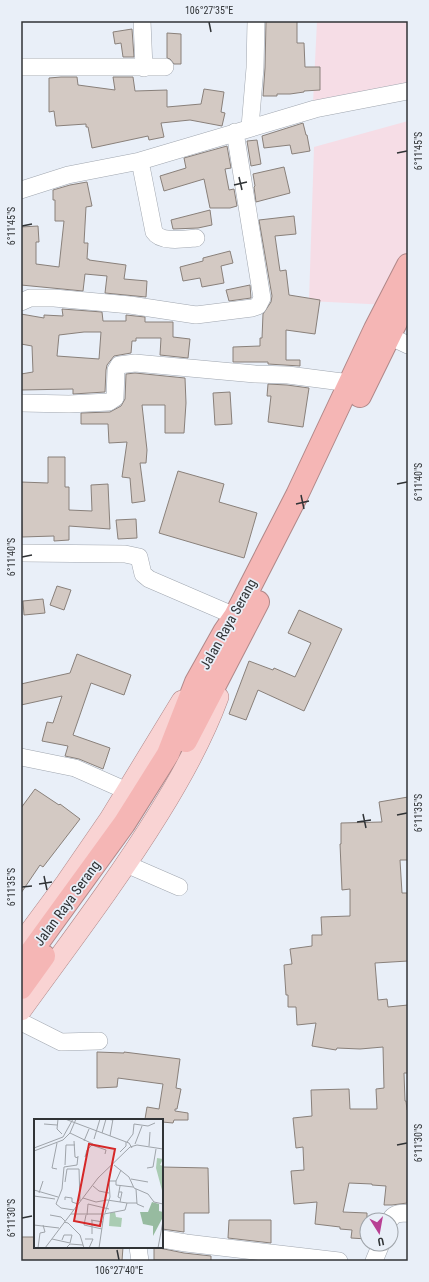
<svg xmlns="http://www.w3.org/2000/svg" width="429" height="1282" font-family="'Roboto Condensed',sans-serif">
<rect width="100%" height="100%" fill="#e9eff8"/>
<path fill="#f6dde6" d="M 317,21 L 408,21 L 408,89 L 313,103 Z
M 408,121 L 408,306 L 309,301 L 314,147 Z"/>
<path fill="#d3c9c3" stroke="#89807a" fill-rule="evenodd" d="M 266,21 L 297,21 L 297,43 L 304,43 L 305,67 L 320,67 L 320,90 L 304,91 L 304,92 L 290,94 L 277,94 L 277,96 L 263,96 L 265,68 Z
M 132,29 L 134,57 L 123,57 L 121,43 L 115,44 L 113,32 Z
M 167,33 L 181,34 L 181,64 L 174,64 L 170,59 L 167,58 Z
M 61,77 L 77,77 L 78,85 L 115,90 L 113,77 L 133,77 L 135,91 L 167,90 L 167,107 L 201,104 L 204,89 L 224,92 L 221,112 L 225,113 L 222,126 L 190,120 L 161,123 L 164,137 L 149,140 L 148,136 L 92,148 L 88,127 L 86,127 L 86,124 L 56,126 L 54,111 L 49,112 L 49,78 Z
M 303,123 L 306,135 L 307,135 L 310,151 L 292,154 L 290,145 L 264,148 L 262,136 Z
M 257,140 L 261,164 L 251,166 L 247,141 Z
M 227,146 L 231,168 L 225,169 L 229,190 L 234,189 L 237,206 L 230,208 L 210,208 L 204,179 L 164,191 L 160,176 L 186,168 L 184,158 Z
M 284,167 L 290,193 L 256,202 L 254,187 L 255,186 L 253,174 Z
M 87,182 L 92,206 L 86,207 L 84,243 L 88,243 L 87,259 L 89,259 L 89,260 L 126,265 L 124,279 L 147,281 L 146,297 L 105,293 L 107,276 L 85,274 L 83,291 L 21,285 L 21,227 L 38,226 L 39,242 L 36,242 L 36,264 L 59,267 L 64,221 L 55,221 L 55,200 L 53,200 L 53,190 L 70,185 Z
M 210,210 L 212,225 L 198,228 L 173,229 L 171,220 Z
M 294,216 L 296,234 L 275,236 L 280,271 L 286,270 L 289,295 L 320,300 L 315,334 L 286,330 L 286,360 L 300,360 L 300,366 L 268,364 L 268,362 L 233,362 L 233,347 L 260,346 L 260,338 L 262,338 L 263,314 L 271,302 L 272,296 L 259,220 Z
M 230,251 L 233,263 L 221,266 L 224,283 L 202,287 L 200,278 L 183,281 L 180,267 L 203,261 L 203,258 Z
M 250,285 L 251,298 L 229,301 L 226,290 Z
M 62,309 L 102,312 L 103,321 L 126,321 L 126,315 L 145,317 L 145,322 L 173,322 L 173,337 L 190,339 L 188,358 L 160,355 L 161,338 L 136,338 L 136,341 L 132,341 L 131,353 L 114,356 L 107,365 L 106,370 L 105,392 L 73,394 L 73,389 L 21,390 L 21,374 L 33,372 L 32,346 L 21,344 L 21,314 L 44,318 L 44,315 L 63,316 ZM 84,332 L 101,332 L 99,359 L 57,356 L 59,335 Z
M 135,373 L 185,378 L 186,403 L 184,433 L 165,433 L 165,405 L 142,405 L 147,450 L 146,463 L 140,463 L 145,501 L 132,503 L 130,478 L 122,477 L 127,442 L 109,443 L 108,424 L 81,424 L 81,413 L 110,412 L 121,406 L 125,399 L 126,374 Z
M 268,384 L 287,385 L 309,388 L 303,427 L 268,422 L 271,396 L 267,396 Z
M 230,392 L 232,424 L 215,425 L 213,393 Z
M 48,457 L 65,457 L 65,487 L 69,487 L 69,510 L 92,511 L 91,485 L 108,484 L 110,529 L 69,526 L 69,540 L 54,541 L 54,536 L 22,537 L 21,482 L 48,483 Z
M 178,471 L 224,484 L 219,502 L 257,513 L 244,558 L 159,533 Z
M 136,519 L 137,538 L 118,539 L 116,520 Z
M 57,586 L 71,590 L 64,610 L 50,605 Z
M 43,599 L 45,613 L 24,615 L 23,601 Z
M 299,610 L 342,629 L 304,711 L 258,690 L 246,720 L 229,714 L 249,661 L 273,670 L 274,668 L 295,677 L 311,643 L 288,633 Z
M 77,654 L 131,675 L 124,695 L 91,683 L 73,735 L 110,748 L 103,769 L 79,759 L 65,756 L 68,746 L 42,741 L 47,722 L 53,723 L 62,696 L 21,705 L 21,684 L 70,673 Z
M 35,789 L 59,805 L 60,804 L 80,819 L 43,867 L 40,865 L 21,893 L 21,808 Z
M 408,797 L 408,860 L 400,860 L 402,893 L 408,893 L 408,961 L 375,963 L 378,1000 L 387,999 L 388,1007 L 408,1005 L 408,1073 L 404,1073 L 405,1101 L 406,1101 L 407,1110 L 408,1111 L 407,1203 L 392,1205 L 384,1205 L 386,1186 L 372,1185 L 372,1184 L 349,1183 L 343,1212 L 367,1213 L 367,1239 L 351,1238 L 352,1230 L 340,1229 L 340,1227 L 315,1224 L 317,1202 L 294,1204 L 291,1171 L 304,1170 L 303,1147 L 296,1148 L 293,1118 L 312,1116 L 311,1090 L 349,1089 L 350,1109 L 377,1109 L 376,1089 L 384,1088 L 383,1047 L 360,1049 L 337,1048 L 336,1050 L 312,1046 L 316,1023 L 297,1025 L 296,1007 L 288,1007 L 288,995 L 286,995 L 284,965 L 292,964 L 290,949 L 312,946 L 312,935 L 322,935 L 321,917 L 350,916 L 350,889 L 342,890 L 340,844 L 341,844 L 341,823 L 382,822 L 379,802 Z
M 97,1052 L 124,1053 L 124,1052 L 180,1059 L 176,1088 L 181,1089 L 177,1109 L 175,1109 L 175,1111 L 188,1113 L 188,1120 L 174,1120 L 173,1123 L 162,1122 L 162,1120 L 145,1119 L 147,1107 L 159,1109 L 163,1084 L 118,1078 L 117,1087 L 97,1088 Z
M 162,1167 L 208,1168 L 209,1213 L 184,1213 L 184,1232 L 162,1229 Z
M 229,1220 L 271,1220 L 271,1243 L 228,1238 Z
M 21,1237 L 35,1237 L 35,1247 L 123,1247 L 122,1261 L 21,1261 Z
M 154,1247 L 184,1253 L 211,1256 L 211,1261 L 154,1260 Z"/>
<g fill="none" stroke-linecap="round" stroke-linejoin="round">
<g stroke="#a0a6af" stroke-width="18">
<path id="minor" d="M 142,21 L 144,68
M 21,67 L 165,67
M 250,127 L 255,68 L 256,21
M 140,161 L 154,232 C 161,243 185,239 196,238
M 21,190 L 68,175 L 140,161 L 315,109 L 408,91
M 21,302 L 30,298 L 54,298 L 130,305 L 196,315 L 252,308 L 258,306 L 262,298 L 235,132
M 389,336 L 408,345
M 21,403 L 69,404 L 109,402 L 115,398 L 116,370 L 119,365 L 135,363 L 255,374 L 288,375 L 350,383
M 21,553 L 125,554 L 139,557 L 143,574 L 149,579 L 235,616
M 21,757 L 75,768 L 127,791
M 126,864 L 179,887
M 21,1022 L 61,1042 L 99,1041
M 390,1220 C 395,1212 400,1214 408,1213
M 162,1239 L 186,1243 L 339,1261
M 138,1247 L 140,1261
M 374,1261 L 381,1244"/>
</g>
<g stroke="#b08889" stroke-width="22">
<path id="major" d="M 21,944 L 66,883 L 110,819 L 182,701
M 21,1010 C 68,945 117,881 159,813 C 182,776 203,738 218,697"/>
</g>
<g stroke="#b08889" stroke-width="24">
<path id="highway" d="M 360,396 L 408,298
M 186,741 L 258,602
M 21,966 L 124,824 L 168,754 L 196,682 L 224,632 L 235,616 L 297,495 L 375,329 L 408,265
M 21,988 L 44,956"/>
</g>
<use href="#minor" stroke="#fff" stroke-width="17"/>
<use href="#major" stroke="#f9d3d3" stroke-width="21"/>
<use href="#highway" stroke="#f5b6b5" stroke-width="22"/>
</g>
<path fill="none" stroke="#303336" stroke-width="1.5" d="M 209,22 L 211,32M 397,153 L 407,151M 239,177 L 242,190M 234,185 L 247,182M 22,226 L 32,224M 397,484 L 407,482M 301,495 L 304,509M 296,504 L 309,501M 22,557 L 32,555M 363,814 L 366,828M 397,815 L 407,813M 357,822 L 371,820M 44,876 L 47,890M 39,884 L 52,882M 22,887 L 32,886M 397,1145 L 407,1143M 22,1218 L 32,1216M 117,1250 L 119,1260"/>
<g text-anchor="middle" dominant-baseline="central" stroke-width="3.5" stroke-linejoin="round" paint-order="stroke">
<g font-size="14" fill="#303336" stroke="#e9eff8">
<text transform="translate(228 624) rotate(-61)">Jalan Raya Serang</text>
<text transform="translate(67 903) rotate(-54)">Jalan Raya Serang</text>
</g>
</g>
<g transform="translate(34 1119)">
<rect width="129" height="129" fill="#e9eff8"/>
<path d="M 123,39 L 129,40 L 126,46 L 129,47 L 129,75 L 122,49 ZM 81,93 L 82,98 L 88,99 L 87,108 L 75,107 L 76,94 Z" fill="#aaccb3"/>
<path d="M 118,83 L 125,85 L 125,92 L 129,93 L 129,98 L 119,117 L 119,107 L 109,105 L 106,93 L 114,93 Z" fill="#97bba0"/>
<path fill="none" stroke="#9fa4aa" stroke-width="1" d="M 24,0 L 23,10 L 28,15M 31,0 L 95,24 L 98,29M 10,5 L 23,6M 36,14 L 59,25 L 53,31 L 51,38M 68,14 L 72,0 L 79,1M 76,17 L 79,0M 60,20 L 66,0M 40,22 L 41,38 L 44,39M 50,22 L 55,10M 93,23 L 99,15 L 100,5 L 114,7 L 121,4M 101,25 L 108,7M 58,26 L 72,31 L 71,35M 115,27 L 116,13M 0,29 L 29,18 L 39,0M 0,32 L 29,21 L 36,14 L 42,0M 86,33 L 92,27 L 92,23M 31,46 L 32,26 L 41,26M 80,46 L 95,58 L 100,69 L 114,75 L 120,83 L 129,85M 113,49 L 119,48 L 122,30M 23,50 L 18,49 L 23,24M 97,60 L 114,63M 82,62 L 82,66 L 99,68M 31,63 L 33,50 L 45,50 L 46,82M 59,67 L 65,72 L 75,74M 86,67 L 84,78 L 86,79M 102,70 L 103,85 L 110,88M 0,71 L 24,78M 85,73 L 88,73 L 86,83M 5,74 L 9,62M 0,77 L 21,80M 49,79 L 62,83 L 73,81 L 93,84M 31,81 L 31,78 L 38,79 L 38,83 L 44,85M 40,91 L 27,89 L 22,85 L 28,70 L 30,48 L 43,46 L 44,37M 71,94 L 76,78 L 75,62 L 82,62 L 87,51M 37,95 L 70,95 L 91,91 L 93,84 L 103,84M 16,96 L 27,98 L 31,102M 52,96 L 50,106 L 68,110M 53,96 L 54,85 L 75,90M 57,101 L 69,103M 58,101 L 58,115M 30,103 L 34,104 L 46,116 L 50,129M 0,106 L 25,109M 18,120 L 36,124 L 38,116 L 30,116 L 28,121M 51,120 L 59,120 L 55,129M 4,129 L 6,114 L 11,113 L 9,106M 11,129 L 64,59 L 96,28 L 103,26 L 129,30M 32,129 L 36,125 L 49,126M 65,129 L 70,95M 124,129 L 129,102"/>
<path fill="#d62828" fill-opacity="0.15" stroke="#d62828" stroke-width="2" d="M 55,25 L 81,30 L 66,107 L 40,102 Z"/>
<rect width="129" height="129" fill="none" stroke="#303336" stroke-width="2"/>
</g>
<rect width="429" height="1282" fill="none" stroke="#e9eff8" stroke-width="44"/>
<g transform="translate(379 1232) rotate(169)"><circle r="19" fill="#e9eff8" stroke="#9fa4aa"/>
<path d="M0-3L7 15L0 10L-7 15Z" fill="#b84094"/>
<text y="-6" font-size="11" font-weight="bold" text-anchor="middle" fill="#303336">U</text>
</g>
<rect x="22" y="22" width="385" height="1238" fill="none" stroke="#303336" stroke-width="1.5"/>
<g font-size="10" text-anchor="middle" fill="#303336">
<text x="209" y="14">106°27'35"E</text>
<text transform="translate(418 151) rotate(-90)" y="4">6°11'45"S</text>
<text transform="translate(11 226) rotate(-90)" y="4">6°11'45"S</text>
<text transform="translate(418 482) rotate(-90)" y="4">6°11'40"S</text>
<text transform="translate(11 557) rotate(-90)" y="4">6°11'40"S</text>
<text transform="translate(418 813) rotate(-90)" y="4">6°11'35"S</text>
<text transform="translate(11 887) rotate(-90)" y="4">6°11'35"S</text>
<text transform="translate(418 1143) rotate(-90)" y="4">6°11'30"S</text>
<text transform="translate(11 1218) rotate(-90)" y="4">6°11'30"S</text>
<text x="119" y="1274">106°27'40"E</text>
</g>
</svg>
